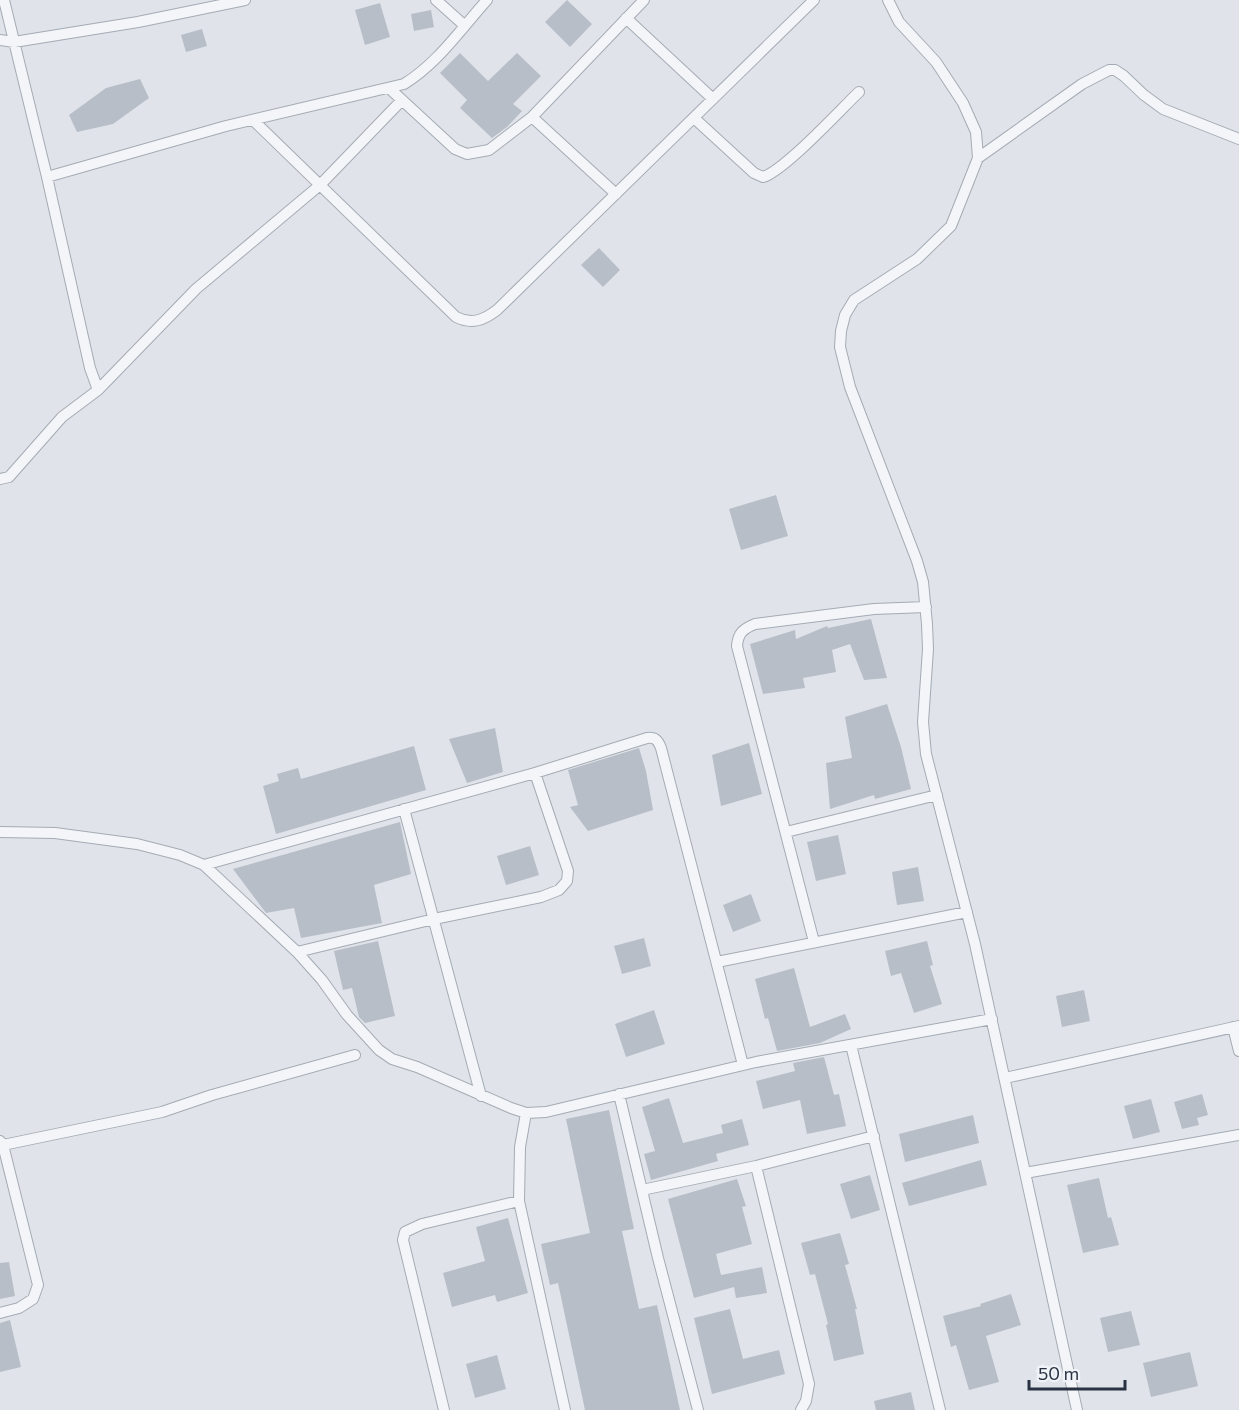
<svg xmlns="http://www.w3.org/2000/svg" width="1239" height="1410" font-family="Commissioner,sans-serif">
<rect width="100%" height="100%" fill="#e0e4ea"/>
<path fill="#b7bec7" d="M 567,0 L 592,24 L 570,47 L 545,22 Z
M 380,3 L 390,37 L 365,45 L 355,10 Z
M 431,10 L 434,27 L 414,31 L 411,14 Z
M 202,29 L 207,46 L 186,52 L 181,35 Z
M 460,53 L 488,81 L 517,53 L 541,76 L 513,104 L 522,111 L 507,127 L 492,138 L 460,108 L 467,100 L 440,73 Z
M 140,79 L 149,98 L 113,124 L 77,132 L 69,115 L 106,88 Z
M 599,248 L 620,270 L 603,287 L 581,265 Z
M 776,495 L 788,536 L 741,550 L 729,509 Z
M 871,619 L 887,678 L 864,680 L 850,644 L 832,650 L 836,672 L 803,678 L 805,688 L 763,694 L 750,644 L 795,630 L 796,639 L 827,626 L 828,628 Z
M 887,704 L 901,747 L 911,789 L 875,799 L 874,795 L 830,809 L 826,763 L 852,758 L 845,717 Z
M 495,728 L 503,772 L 467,783 L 449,739 Z
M 749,743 L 762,794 L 721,806 L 712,755 Z
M 414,746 L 426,790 L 276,834 L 263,786 L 279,781 L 277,774 L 298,768 L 301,779 Z
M 639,748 L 646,771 L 653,810 L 588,831 L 570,807 L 578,805 L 568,770 Z
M 400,822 L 411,874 L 374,885 L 382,923 L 301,938 L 294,908 L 266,913 L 233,869 Z
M 838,835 L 846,874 L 816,881 L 807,842 Z
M 530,846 L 539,875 L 506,885 L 497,856 Z
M 918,867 L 924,901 L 897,905 L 892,872 Z
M 751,894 L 761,921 L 733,932 L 723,905 Z
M 644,938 L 651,966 L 622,974 L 614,946 Z
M 378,941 L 395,1016 L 365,1023 L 359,1017 L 352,988 L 343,990 L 334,951 Z
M 927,941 L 933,965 L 930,966 L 942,1004 L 914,1013 L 901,973 L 891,976 L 885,951 Z
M 794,968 L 810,1027 L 845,1014 L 851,1029 L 820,1043 L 777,1051 L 768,1018 L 765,1019 L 755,979 Z
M 1084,990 L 1090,1021 L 1062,1027 L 1056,996 Z
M 654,1010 L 665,1044 L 626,1057 L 615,1024 Z
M 824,1057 L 834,1095 L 839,1094 L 846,1126 L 807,1134 L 800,1100 L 763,1109 L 756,1081 L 795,1071 L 793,1063 Z
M 1202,1094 L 1208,1115 L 1197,1118 L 1199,1125 L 1182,1129 L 1174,1102 Z
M 669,1098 L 683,1143 L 723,1133 L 721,1125 L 742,1119 L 749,1145 L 716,1154 L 718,1161 L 651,1180 L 644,1154 L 655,1151 L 642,1107 Z
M 1151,1099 L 1160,1132 L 1133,1139 L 1124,1106 Z
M 609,1110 L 634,1229 L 622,1231 L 639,1309 L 657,1305 L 680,1410 L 585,1410 L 558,1283 L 550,1285 L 541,1244 L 590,1233 L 566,1119 Z
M 973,1115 L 979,1143 L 905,1162 L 899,1134 Z
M 981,1160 L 987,1185 L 909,1206 L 902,1183 Z
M 870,1175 L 880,1210 L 851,1219 L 840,1184 Z
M 1099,1178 L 1108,1218 L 1111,1217 L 1119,1245 L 1083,1253 L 1067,1185 Z
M 737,1179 L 746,1206 L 742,1207 L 752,1244 L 716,1254 L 721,1275 L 762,1267 L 767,1293 L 736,1298 L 734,1287 L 694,1298 L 668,1199 Z
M 508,1218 L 528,1293 L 497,1302 L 495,1295 L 452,1307 L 443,1273 L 485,1261 L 476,1227 Z
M 840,1233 L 849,1264 L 845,1265 L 857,1309 L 855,1309 L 864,1354 L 834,1361 L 826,1325 L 828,1324 L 815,1274 L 810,1275 L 801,1243 Z
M 9,1262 L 15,1296 L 0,1299 L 0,1263 Z
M 1011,1294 L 1021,1325 L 986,1336 L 999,1382 L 969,1390 L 956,1345 L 951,1347 L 943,1316 L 981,1306 L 980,1304 Z
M 730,1309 L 743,1359 L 779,1350 L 785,1374 L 712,1394 L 694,1318 Z
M 1131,1311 L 1140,1345 L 1108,1352 L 1100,1318 Z
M 10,1320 L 21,1367 L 0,1372 L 0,1323 Z
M 1190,1352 L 1198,1386 L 1151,1397 L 1143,1363 Z
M 497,1355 L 506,1389 L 475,1398 L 466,1364 Z
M 911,1392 L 915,1410 L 876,1410 L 874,1401 Z"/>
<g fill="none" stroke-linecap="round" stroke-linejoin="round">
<g stroke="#a5abb4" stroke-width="12">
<path id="minor" d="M 436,0 L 464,25
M 888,0 L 899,22 L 936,62 L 963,103 L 976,132 L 978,158 L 951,226 L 917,259 L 854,300 L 845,315 L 841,331 L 840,347 L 850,387 L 917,561 L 923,582 L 927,624 L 928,649 L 923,722 L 926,754 L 975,944 L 1077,1410
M 626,18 L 713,99
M 0,40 L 14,42 L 138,22 L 245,0
M 389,88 L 455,149 L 467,154 L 489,150 L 532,117 L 644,0
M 532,117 L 616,194
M 694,118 L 754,173 L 763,177 C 784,171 840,110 859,92
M 253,120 L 456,317 C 472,325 484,320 497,310 L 814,0
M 978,158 L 1082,84 L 1109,70 L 1115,70 L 1124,76 L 1144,95 L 1163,109 L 1239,139
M 47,177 L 226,126 L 404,84 C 437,64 461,29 487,0
M 98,390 L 196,289 L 320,185 L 402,100
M 0,479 L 9,477 L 62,417 L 98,390 L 90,368 L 47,177 L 4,0
M 404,809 L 481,1096
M 0,832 L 55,833 L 137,844 L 180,855 L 204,865 L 297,952 L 322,980 L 347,1015 L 379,1050 L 392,1059 L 417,1067 L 511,1108 L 526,1113 L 546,1112 L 756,1062 L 992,1019
M 786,832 L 937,795
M 204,865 L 535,773 L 647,738 C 655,737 658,740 661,748 L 743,1065
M 814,942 L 737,646 C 738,633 743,629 755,624 L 874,609 L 926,607
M 297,952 L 434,919 L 541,897 L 559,890 L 567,881 L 568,871 L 535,773
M 717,962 L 967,912
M 1233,1027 L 1239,1051
M 851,1045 L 940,1410
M 1005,1078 L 1239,1026
M 619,1094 L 658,1258 L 698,1410
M 526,1113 L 520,1147 L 519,1201 L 565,1410
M 0,1141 L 3,1145 L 38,1285 L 33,1299 L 19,1308 L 0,1313
M 3,1145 L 162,1112 L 212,1095 L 355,1055
M 756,1166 L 809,1384 L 806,1401 L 801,1410
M 1025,1173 L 1239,1135
M 642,1190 L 756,1166 L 874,1136
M 444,1410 L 403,1240 L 405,1232 L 422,1224 L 519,1201"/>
</g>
<use href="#minor" stroke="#f3f5f8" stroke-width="10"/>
</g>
<path d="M1029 1380v9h96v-9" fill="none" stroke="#283242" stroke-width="3"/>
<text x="1038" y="1380" font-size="18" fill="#283242" stroke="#f0f3f7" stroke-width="4.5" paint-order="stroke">50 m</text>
</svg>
